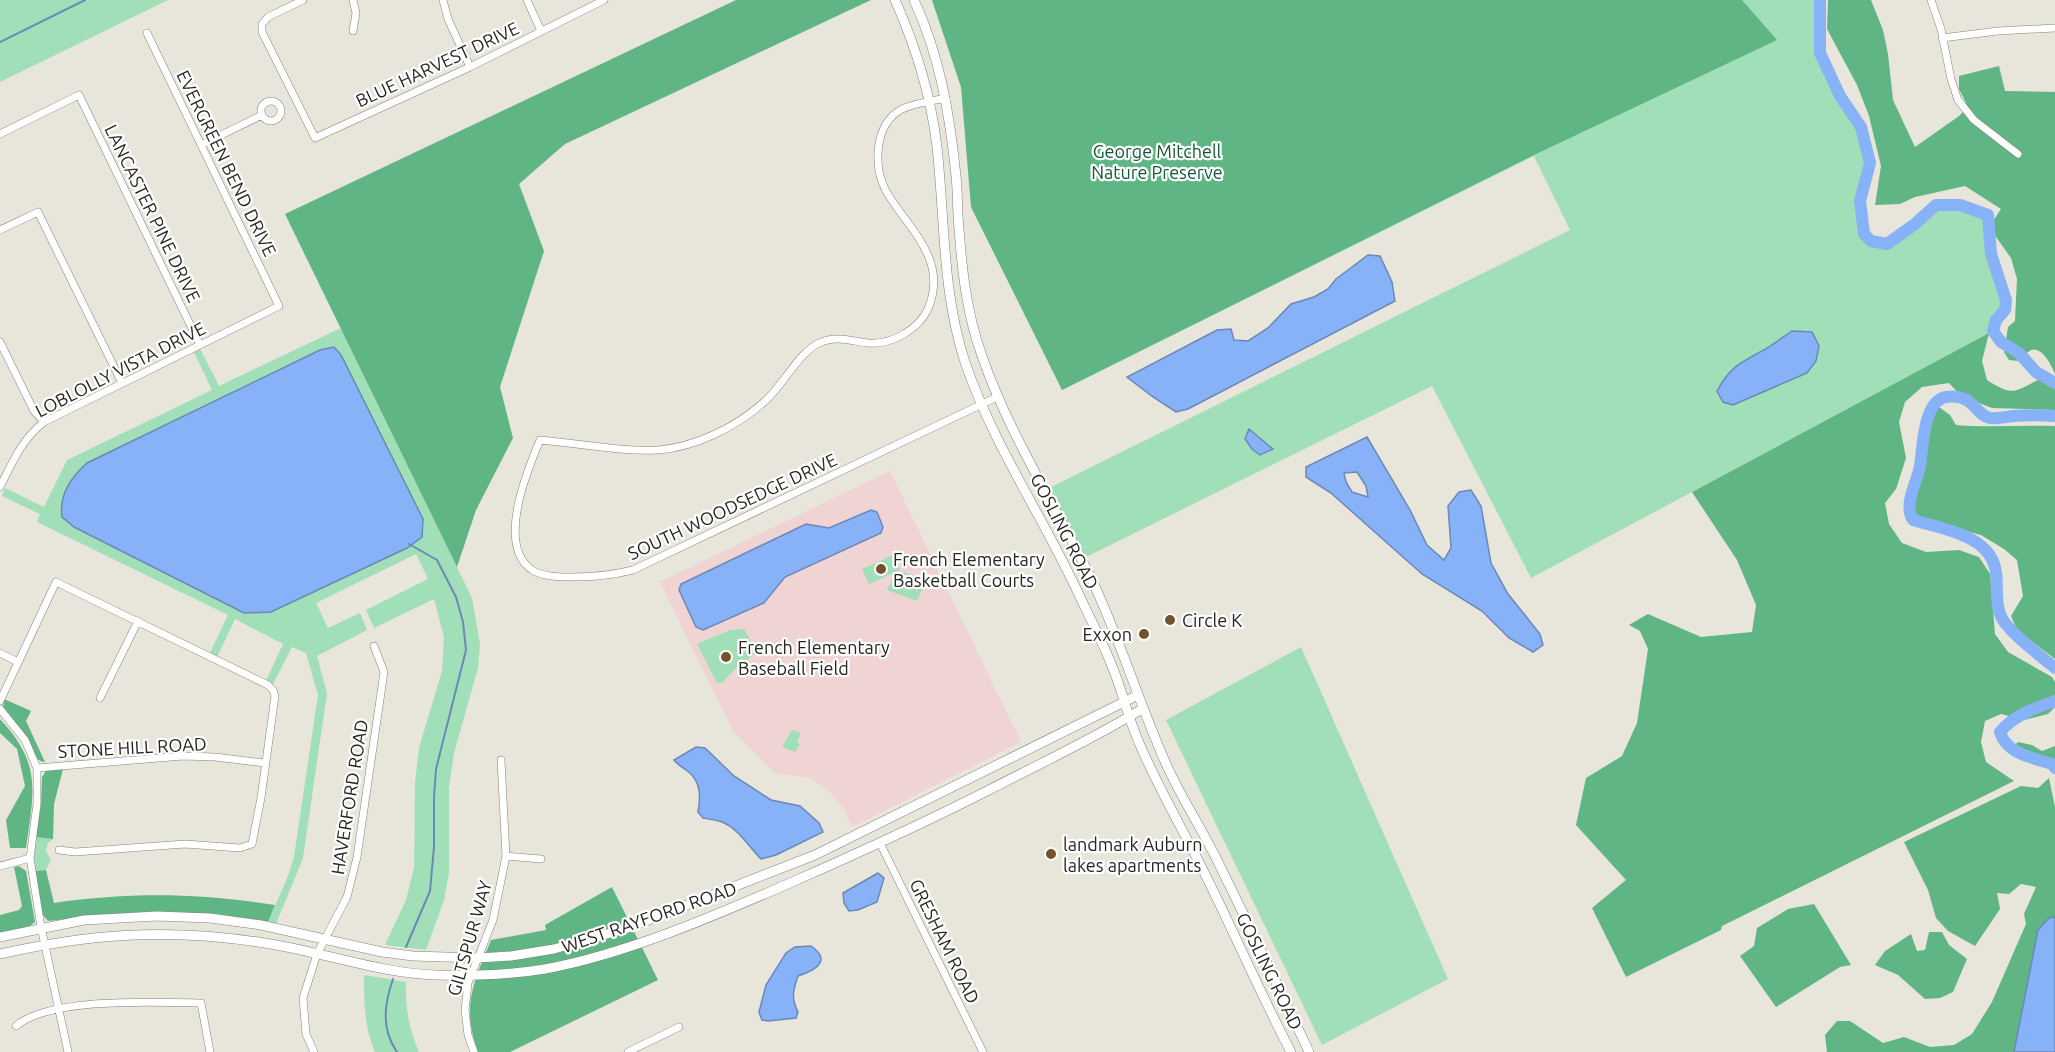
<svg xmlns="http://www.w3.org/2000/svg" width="2055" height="1052" font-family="Ubuntu,sans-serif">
<rect width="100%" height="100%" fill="#e8e5db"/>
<path fill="#efd4d3" d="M 890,471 L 1021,742 L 852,827 L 844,809 L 829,791 L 811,778 L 775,773 L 733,731 L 660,582 Z"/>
<path fill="#a1dfb8" d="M 0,0 L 168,0 L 0,82 Z
M 932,0 L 1820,0 L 1820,53 L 1840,96 L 1861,127 L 1870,163 L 1860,201 L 1864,234 L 1871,241 L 1887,244 L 1915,224 L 1936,205 L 1960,205 L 1988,215 L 1991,254 L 2006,300 L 2005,310 L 1996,320 L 1993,331 L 1531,578 L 1432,386 L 1082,559 L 1045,490 L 1570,230 L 1534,156 L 1062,390 Z
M 341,328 L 472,598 L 480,644 L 478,668 L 454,753 L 449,787 L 449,873 L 444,900 L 426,950 L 385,945 L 406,900 L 414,868 L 415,783 L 419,748 L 442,671 L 444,637 L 434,599 L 374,628 L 366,610 L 428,579 L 416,554 L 316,603 L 328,628 L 360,613 L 367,630 L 317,656 L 327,693 L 303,858 L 276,924 L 268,922 L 288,876 L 294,857 L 318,695 L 306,653 L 292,647 L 272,686 L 266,681 L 283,644 L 235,619 L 217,657 L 210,653 L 228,615 L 37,522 L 40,514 L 2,496 L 5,488 L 44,507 L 67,460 L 212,390 L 194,352 L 200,349 L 219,386 Z
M 893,555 L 900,570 L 869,584 L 862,569 Z
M 904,572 L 926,580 L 917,601 L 887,590 L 893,578 Z
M 744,629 L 757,652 L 735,669 L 722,683 L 717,683 L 697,644 L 730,630 Z
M 1301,647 L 1448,979 L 1322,1045 L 1166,720 Z
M 792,730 L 801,733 L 797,742 L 800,744 L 795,752 L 782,747 Z
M 36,837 L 53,839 L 48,843 L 46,851 L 51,860 L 46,870 L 35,871 L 34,858 Z
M 364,975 L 406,982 C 405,1006 409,1030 419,1052 L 375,1052 C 364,1026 364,1002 364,975 Z"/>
<path fill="#60b584" d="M 736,0 L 871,0 L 565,144 L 519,184 L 544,251 L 500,387 L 513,438 L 476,510 L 457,567 L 285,214 Z
M 932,0 L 1742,0 L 1777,40 L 1534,155 L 1062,390 L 971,207 L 961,87 Z
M 1828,0 L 1871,0 L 1883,30 L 1888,54 L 1893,100 L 1915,147 L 1959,116 L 1968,107 L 1959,89 L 1959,76 L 1999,66 L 2005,91 L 2055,92 L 2055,374 C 2052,366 2042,346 2031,350 C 2027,352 2022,358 2019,361 L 2009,360 L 2004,352 L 2008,327 L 2015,321 L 2017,279 L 2011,258 L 1989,227 L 2001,209 L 1965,186 L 1915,197 L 1900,204 L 1875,205 L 1881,166 L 1869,116 L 1857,85 L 1827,29 Z
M 1989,333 L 1982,361 L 1987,380 C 2014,397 2013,392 2040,379 L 2055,387 L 2055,410 L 1992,408 L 1961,396 L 1949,383 L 1922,387 L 1905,402 L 1899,422 L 1906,458 L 1896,489 L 1885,503 L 1889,524 L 1902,543 L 1926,552 L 1959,550 L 1979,557 L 1990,574 L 1995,634 L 2008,652 L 2052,677 L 2055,682 L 2055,707 L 2048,714 L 2024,720 L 2001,714 L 1985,721 L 1981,742 L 1986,762 L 2014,781 L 1722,926 L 1721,930 L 1626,977 L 1592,908 L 1626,880 L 1576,825 L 1586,778 L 1622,756 L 1637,723 L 1648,649 L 1640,631 L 1629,625 L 1648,614 L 1701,637 L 1752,632 L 1756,605 L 1737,560 L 1692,492 Z
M 1939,407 L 1950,415 L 1956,425 C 1989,428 2022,425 2055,426 L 2055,659 L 2017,630 L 2011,616 L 2023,596 L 2017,560 L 2004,549 L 1981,535 L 1917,518 L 1910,506 C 1919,486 1926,468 1927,446 C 1928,433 1922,420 1929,409 Z
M 4,699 L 31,711 L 26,721 L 45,762 C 36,761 36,756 33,749 C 26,732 12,722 3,708 Z
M 0,719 C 42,764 34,791 26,848 L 10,848 L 6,820 L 25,786 L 17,749 L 0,733 Z
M 2018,742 L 2032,745 L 2042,751 L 2055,746 L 2055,759 L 2028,759 L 2014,746 Z
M 63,769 L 54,804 L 53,839 L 36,837 L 41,804 L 42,777 L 46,771 Z
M 2049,778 L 2055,807 L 2055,917 L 2049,918 L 2038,930 L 2014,1052 L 1827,1052 L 1825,1035 L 1837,1021 L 1850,1021 L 1883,1043 L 1904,1037 L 1930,1047 L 1954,1045 L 1972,1034 L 1992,1002 L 2026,924 L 2024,914 L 2036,887 L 2021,884 L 2009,894 L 1997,893 L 2000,909 L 1975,946 L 1948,931 L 1936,918 L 1928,890 L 1904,842 L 2021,786 L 2038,788 Z
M 19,866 L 26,871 L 35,922 L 30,926 L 0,933 L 0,915 L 19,910 L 22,906 L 14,867 Z
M 46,870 L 54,903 C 131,892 198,893 275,905 L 268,922 L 156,912 L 126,913 L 48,921 L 43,915 L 35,871 Z
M 612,887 L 658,980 L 510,1052 L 478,1052 C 461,1006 474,982 491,940 L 546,930 L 545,925 Z
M 1814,904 L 1851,965 L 1840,967 L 1776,1007 L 1740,956 L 1754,946 L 1757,928 L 1788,909 Z
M 1929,932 L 1942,932 L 1949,945 L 1967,959 L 1953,992 L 1940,998 L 1925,999 L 1898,975 L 1875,965 L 1885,951 L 1911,934 L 1917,951 L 1925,950 Z"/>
<path fill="#88b2f7" stroke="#6b88b7" stroke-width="1.5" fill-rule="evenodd" d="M 1368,255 L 1380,256 L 1392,282 L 1395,301 L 1188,409 L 1176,412 L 1153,397 L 1127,377 L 1217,330 L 1231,329 L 1234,340 L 1248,341 L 1268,328 L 1291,304 L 1314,297 L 1328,289 L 1336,279 Z
M 1792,331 L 1812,332 L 1819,346 L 1816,361 L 1807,373 L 1733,405 L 1723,402 L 1717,391 C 1730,367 1741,362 1764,350 C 1774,344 1783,337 1792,331 Z
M 334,347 L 341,355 L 423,519 L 422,537 L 407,548 L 271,612 L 244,613 L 74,527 L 62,517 C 59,495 71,477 87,463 L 320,350 Z
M 1249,429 L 1273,449 L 1260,455 L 1252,449 L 1245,439 Z
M 1367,437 L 1410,510 L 1427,545 L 1444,560 L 1451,548 L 1448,506 L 1459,492 L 1471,490 L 1481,506 L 1491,563 L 1508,594 L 1540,634 L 1543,645 L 1533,652 L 1509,638 L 1482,611 L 1422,574 L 1331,493 L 1306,477 L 1306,467 ZM 1357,472 L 1366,486 L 1368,497 L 1352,492 L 1346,482 L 1344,473 Z
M 871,510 L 877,512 L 883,527 L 881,533 L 785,577 L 764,603 L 703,630 L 696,627 L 679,590 L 681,584 L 806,524 L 829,528 Z
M 696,747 L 705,748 L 734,776 L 771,800 L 800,806 L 819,823 L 823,832 L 776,855 L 761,859 C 749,847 738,828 722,822 C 716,820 709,819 703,818 L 698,812 C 701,796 701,780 686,770 C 681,766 678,765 674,760 Z
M 878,873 L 884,878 L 877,902 L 858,910 L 849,911 L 844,903 L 843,893 Z
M 2055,917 L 2055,1052 L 2014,1052 L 2038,930 L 2049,918 Z
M 811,946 C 833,961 814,971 798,976 C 793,990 791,998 798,1012 L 796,1018 L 768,1021 L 762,1020 L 759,1012 L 766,985 L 786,953 L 795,947 Z"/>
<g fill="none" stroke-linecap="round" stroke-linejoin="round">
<path stroke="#6b88b7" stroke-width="2" d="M 0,42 L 85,0
M 406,947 L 430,891 L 434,847 L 434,797 L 436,769 L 466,650 L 463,622 L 456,597 L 437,560 L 409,544
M 393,979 C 384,1005 381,1029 397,1052"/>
<path stroke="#88b2f7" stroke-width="12" d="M 1820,0 L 1820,53 L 1840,96 L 1861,127 L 1870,163 L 1860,201 L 1864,234 L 1871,241 L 1887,244 L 1915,224 L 1936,205 L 1960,205 L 1988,215 L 1991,254 L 2006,300 L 2005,310 L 1996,320 L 1993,331 L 2001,342 L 2019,353 L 2036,372 L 2055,383
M 2055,416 C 2041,415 2027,415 2013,416 C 2006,417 1997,419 1990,418 C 1980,416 1976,406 1968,401 C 1962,397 1953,396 1946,397 C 1923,401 1923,447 1920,466 C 1917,482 1903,505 1913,520 C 1942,529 1992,535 1996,573 C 1998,586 1995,601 2000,614 C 2005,630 2041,656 2055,668
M 2055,701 C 2035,708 2014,715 2000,732 C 2007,754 2031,757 2052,764 L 2055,768"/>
<g stroke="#848279" stroke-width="8">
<path id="street" d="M 303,0 L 268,17 L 262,24 L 262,32 L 315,138 L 470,67 L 604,0
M 353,0 L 356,13 L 353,31
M 443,0 L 448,19 L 470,67
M 527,0 L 541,31
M 1931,0 L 1941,29 L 1951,79 L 1958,100 L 1974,120 L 2018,154
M 1942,38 L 1998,31 L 2055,28
M 946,98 C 932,101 915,103 902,109 C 874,124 873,166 886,191 C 908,229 949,259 928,309 C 918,330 891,345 868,343 C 851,341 836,335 819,343 C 798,353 783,386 764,402 C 736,427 696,447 658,450 C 620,452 578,443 540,440 C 527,471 496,545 532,570 C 543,577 561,577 573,577 C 593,577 613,575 633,570 L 997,397
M261 111a10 10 0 1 1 20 0a10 10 0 1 1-20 0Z
M 0,134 L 79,95 L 200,345
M 201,145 L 262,115
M 0,230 L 38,212 L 122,383
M 0,342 L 34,411 L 44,422
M 0,487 C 12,463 22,439 44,422 L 279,306 L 147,33
M 0,653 L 18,662
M 100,698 L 138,621
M 0,701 L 56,582 L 268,685 L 273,690 L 275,696 L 261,798 L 252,844 L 240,848 L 185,844 L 75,852 L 59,850
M 0,709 L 25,740 L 37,768 L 37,804 L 30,858 L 41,927 L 68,1052
M 37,768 L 183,756 L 215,757 L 265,763
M 880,843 L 983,1052
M 506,856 L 541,859
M 0,866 L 30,858
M 16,1026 C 50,997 156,1002 201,1003 L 210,1052
M 314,1052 L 306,1034 L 303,998 L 317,954 L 347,897 L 357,857 L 384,672 L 374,646
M 474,1052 L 468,1035 L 465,1010 L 468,983 L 493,920 L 506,856 L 501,760
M 628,1052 L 679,1027"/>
</g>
<g stroke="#848279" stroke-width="10">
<path id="secondary" d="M 895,0 C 916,47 931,96 937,147 C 945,220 942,292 965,362 C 993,445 1044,518 1080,597 C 1095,628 1111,659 1121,691 C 1127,710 1132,727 1140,745 C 1159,789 1183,830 1204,872 C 1234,932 1260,993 1291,1052
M 914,0 C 940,56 950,116 956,176 C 958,193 957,211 959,228 C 962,271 967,315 982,356 C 1009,434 1054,503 1090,576 C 1120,638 1139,704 1167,766 C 1182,799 1202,829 1218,862 C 1249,925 1279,988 1309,1052
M 0,937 L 84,920 L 157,916 L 210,918 L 261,925 L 382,952 L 413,956 L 478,958 L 511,956 L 554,949 L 628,928 L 815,855 L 1138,695
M 0,954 C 89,934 167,928 258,942 C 318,950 375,973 436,975 C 472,976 509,975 545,969 C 626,954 714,916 790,883 C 856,854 922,824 987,791 C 1039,764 1093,739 1142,709"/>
</g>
<use href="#street" stroke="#fff" stroke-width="7"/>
<use href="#secondary" stroke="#fff" stroke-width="9"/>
</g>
<g fill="#74522a" stroke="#fff" stroke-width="2">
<circle cx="881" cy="569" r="6"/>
<circle cx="1170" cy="620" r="6"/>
<circle cx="1144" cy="634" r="6"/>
<circle cx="726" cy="657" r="6"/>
<circle cx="1051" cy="854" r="6"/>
</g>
<g text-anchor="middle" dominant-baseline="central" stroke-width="4.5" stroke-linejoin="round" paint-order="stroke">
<g font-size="18" fill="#262521" stroke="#fff">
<text transform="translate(437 64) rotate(-25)">BLUE HARVEST DRIVE</text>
<text transform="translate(227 163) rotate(64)">EVERGREEN BEND DRIVE</text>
<text transform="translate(153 213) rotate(64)">LANCASTER PINE DRIVE</text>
<text transform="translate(120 369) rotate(-27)">LOBLOLLY VISTA DRIVE</text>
<text transform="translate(732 506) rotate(-25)">SOUTH WOODSEDGE DRIVE</text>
<text transform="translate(1065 531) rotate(63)">GOSLING ROAD</text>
<text transform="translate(132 747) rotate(-3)">STONE HILL ROAD</text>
<text transform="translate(349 797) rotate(-81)">HAVERFORD ROAD</text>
<text transform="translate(649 917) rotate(-19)">WEST RAYFORD ROAD</text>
<text transform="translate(469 938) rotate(-74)">GILTSPUR WAY</text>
<text transform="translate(945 941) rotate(64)">GRESHAM ROAD</text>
<text transform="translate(1270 971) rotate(64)">GOSLING ROAD</text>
</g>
<g font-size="18" fill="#165736" stroke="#fff">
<text x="1157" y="151">George Mitchell<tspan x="1157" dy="21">Nature Preserve</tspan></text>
</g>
<g font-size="18" fill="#262521" stroke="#fff" text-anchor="start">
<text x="893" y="559">French Elementary<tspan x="893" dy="21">Basketball Courts</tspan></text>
<text x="1182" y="620">Circle K</text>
<text x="1132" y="634" text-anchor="end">Exxon</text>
<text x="738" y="647">French Elementary<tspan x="738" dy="21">Baseball Field</tspan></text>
<text x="1063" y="844">landmark Auburn<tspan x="1063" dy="21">lakes apartments</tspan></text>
</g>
</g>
</svg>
